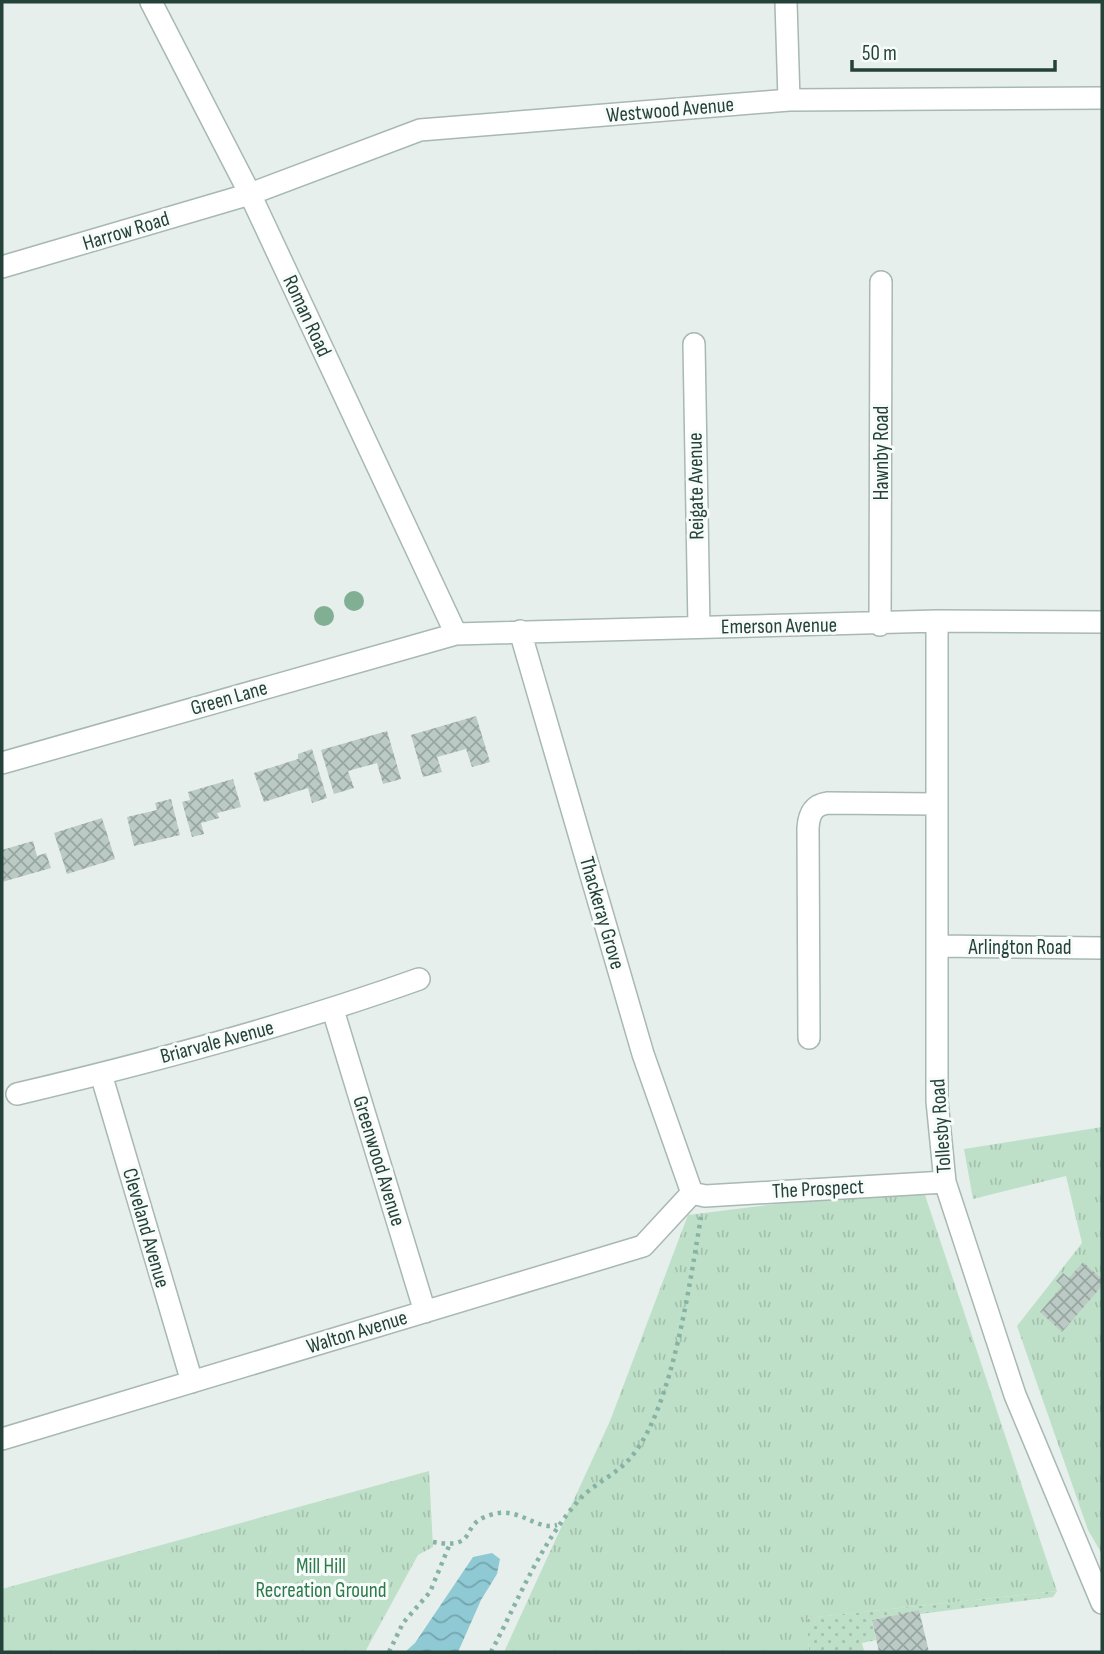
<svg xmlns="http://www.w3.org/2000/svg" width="1104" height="1654" font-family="'Sofia Sans Condensed',sans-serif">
<defs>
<pattern id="grass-dots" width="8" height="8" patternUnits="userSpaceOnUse" patternTransform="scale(1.75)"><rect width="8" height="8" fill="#bfe0c8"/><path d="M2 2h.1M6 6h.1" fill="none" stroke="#a4c1ad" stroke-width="1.8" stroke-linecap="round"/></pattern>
<pattern id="park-tufts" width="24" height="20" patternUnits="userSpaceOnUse" patternTransform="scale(1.75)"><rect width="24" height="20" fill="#bfe0c8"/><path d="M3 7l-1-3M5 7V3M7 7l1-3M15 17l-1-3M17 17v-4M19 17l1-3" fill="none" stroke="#a4c1ad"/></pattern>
<pattern id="water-waves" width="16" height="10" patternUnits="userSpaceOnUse" patternTransform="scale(1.75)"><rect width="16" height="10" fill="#8ec9d4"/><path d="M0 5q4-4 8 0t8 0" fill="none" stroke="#74a5ad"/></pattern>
<pattern id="building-cross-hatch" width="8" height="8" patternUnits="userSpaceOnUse" patternTransform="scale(1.75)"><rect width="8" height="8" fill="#bbcac4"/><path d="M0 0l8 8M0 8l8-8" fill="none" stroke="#98a6a0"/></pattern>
</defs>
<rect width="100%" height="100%" fill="#e6efeb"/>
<path fill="url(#grass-dots)" d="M 1057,1591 L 1053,1597 L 920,1614 L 919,1610 L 872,1620 L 876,1640 L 862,1643 L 864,1652 L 809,1652 L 806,1618 Z"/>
<path fill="url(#park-tufts)" d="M 1102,1127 L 1102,1554 L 1088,1530 L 1017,1326 L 1082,1243 L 1066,1176 L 973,1199 L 964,1149 Z
M 922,1186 L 1057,1591 L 807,1618 L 809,1652 L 504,1652 L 610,1421 L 688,1215 Z
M 429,1471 L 433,1547 L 418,1555 L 365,1652 L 2,1652 L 2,1589 Z"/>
<path fill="url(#water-waves)" d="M 492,1553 L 500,1559 L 497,1574 L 481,1600 L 458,1652 L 405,1652 L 415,1643 L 473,1557 Z"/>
<path fill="url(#building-cross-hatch)" d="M 476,716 L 490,762 L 472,767 L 466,749 L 437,757 L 442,772 L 423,777 L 411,735 Z
M 387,731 L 401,779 L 383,784 L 377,763 L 348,771 L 354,788 L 334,794 L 321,750 Z
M 312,749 L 327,798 L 312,803 L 308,788 L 264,802 L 254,773 L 298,759 L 298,754 Z
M 233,779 L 241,807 L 217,813 L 219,818 L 201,823 L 204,834 L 192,837 L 182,802 L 190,800 L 188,792 Z
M 171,799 L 180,835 L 134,846 L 127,817 L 157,810 L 155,803 Z
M 102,818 L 115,859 L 67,874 L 54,833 Z
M 33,841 L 37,856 L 46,853 L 51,868 L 2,882 L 2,850 Z
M 1083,1262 L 1102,1279 L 1102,1286 L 1062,1332 L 1040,1312 L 1062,1286 L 1056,1281 L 1063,1273 L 1069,1278 Z
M 919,1610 L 929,1652 L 879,1652 L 872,1620 Z"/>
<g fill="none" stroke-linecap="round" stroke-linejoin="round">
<g stroke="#a8b8b2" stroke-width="24">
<path id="minor" d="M 151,2 L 250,194 L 456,634
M 786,2 L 789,100
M 2,267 L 250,194 L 420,130 L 789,100 L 1102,98
M 694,344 L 699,627
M 937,621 L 937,1101 L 945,1182 L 1015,1395 L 1102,1603
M 880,625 L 881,282
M 520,631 L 643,1054 L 692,1193
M 2,763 L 456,634 L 937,621 L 1102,622
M 937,946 L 1102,948
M 333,1010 L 425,1312
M 809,1038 L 808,828 C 809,814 813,805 828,803 L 935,804
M 101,1074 L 192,1382
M 17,1094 C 153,1062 288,1026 419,979
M 692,1193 L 705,1196 L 945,1182
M 2,1439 L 643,1246 L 692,1193"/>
</g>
<path stroke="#86b3a5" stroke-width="4.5" stroke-dasharray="3.5 5" stroke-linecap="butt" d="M 433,1542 C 481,1550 457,1525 490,1515 C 519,1505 535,1531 557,1525
M 389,1652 L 403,1623 L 430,1592 L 449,1546
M 491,1652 C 518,1601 540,1544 579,1500 C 594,1483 618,1474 632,1456 C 673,1407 690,1281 701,1217"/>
<use href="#minor" stroke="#fff" stroke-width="21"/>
</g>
<g fill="#80af93">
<circle cx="354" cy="601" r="10"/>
<circle cx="324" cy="616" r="10"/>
</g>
<g text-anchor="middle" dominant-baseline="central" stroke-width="6" stroke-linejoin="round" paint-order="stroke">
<g font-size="21" fill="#24423a" stroke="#f7fbf9">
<text transform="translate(670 110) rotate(-5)">Westwood Avenue</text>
<text transform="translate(126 231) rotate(-17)">Harrow Road</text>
<text transform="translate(307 316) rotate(65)">Roman Road</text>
<text transform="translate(881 453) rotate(-90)">Hawnby Road</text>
<text transform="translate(696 486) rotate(-91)">Reigate Avenue</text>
<text transform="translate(779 626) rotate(-1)">Emerson Avenue</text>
<text transform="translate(229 698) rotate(-16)">Green Lane</text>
<text transform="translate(602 913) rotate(74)">Thackeray Grove</text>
<text x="1020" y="947">Arlington Road</text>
<text transform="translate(217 1042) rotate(-15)">Briarvale Avenue</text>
<text transform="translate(941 1126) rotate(-94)">Tollesby Road</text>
<text transform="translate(379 1161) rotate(73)">Greenwood Avenue</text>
<text transform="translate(818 1189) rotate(-3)">The Prospect</text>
<text transform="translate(146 1228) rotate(74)">Cleveland Avenue</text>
<text transform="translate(357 1332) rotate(-17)">Walton Avenue</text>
</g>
<g font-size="21" fill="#2d7a4b" stroke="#f7fbf9">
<text x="321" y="1566">Mill Hill<tspan x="321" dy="24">Recreation Ground</tspan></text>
</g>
</g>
<rect width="1104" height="1654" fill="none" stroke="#24423a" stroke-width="7"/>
<path d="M852 60v10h203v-10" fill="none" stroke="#24423a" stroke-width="3.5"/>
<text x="862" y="60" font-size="21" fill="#24423a" stroke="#f7fbf9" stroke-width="5" paint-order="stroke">50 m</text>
</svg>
